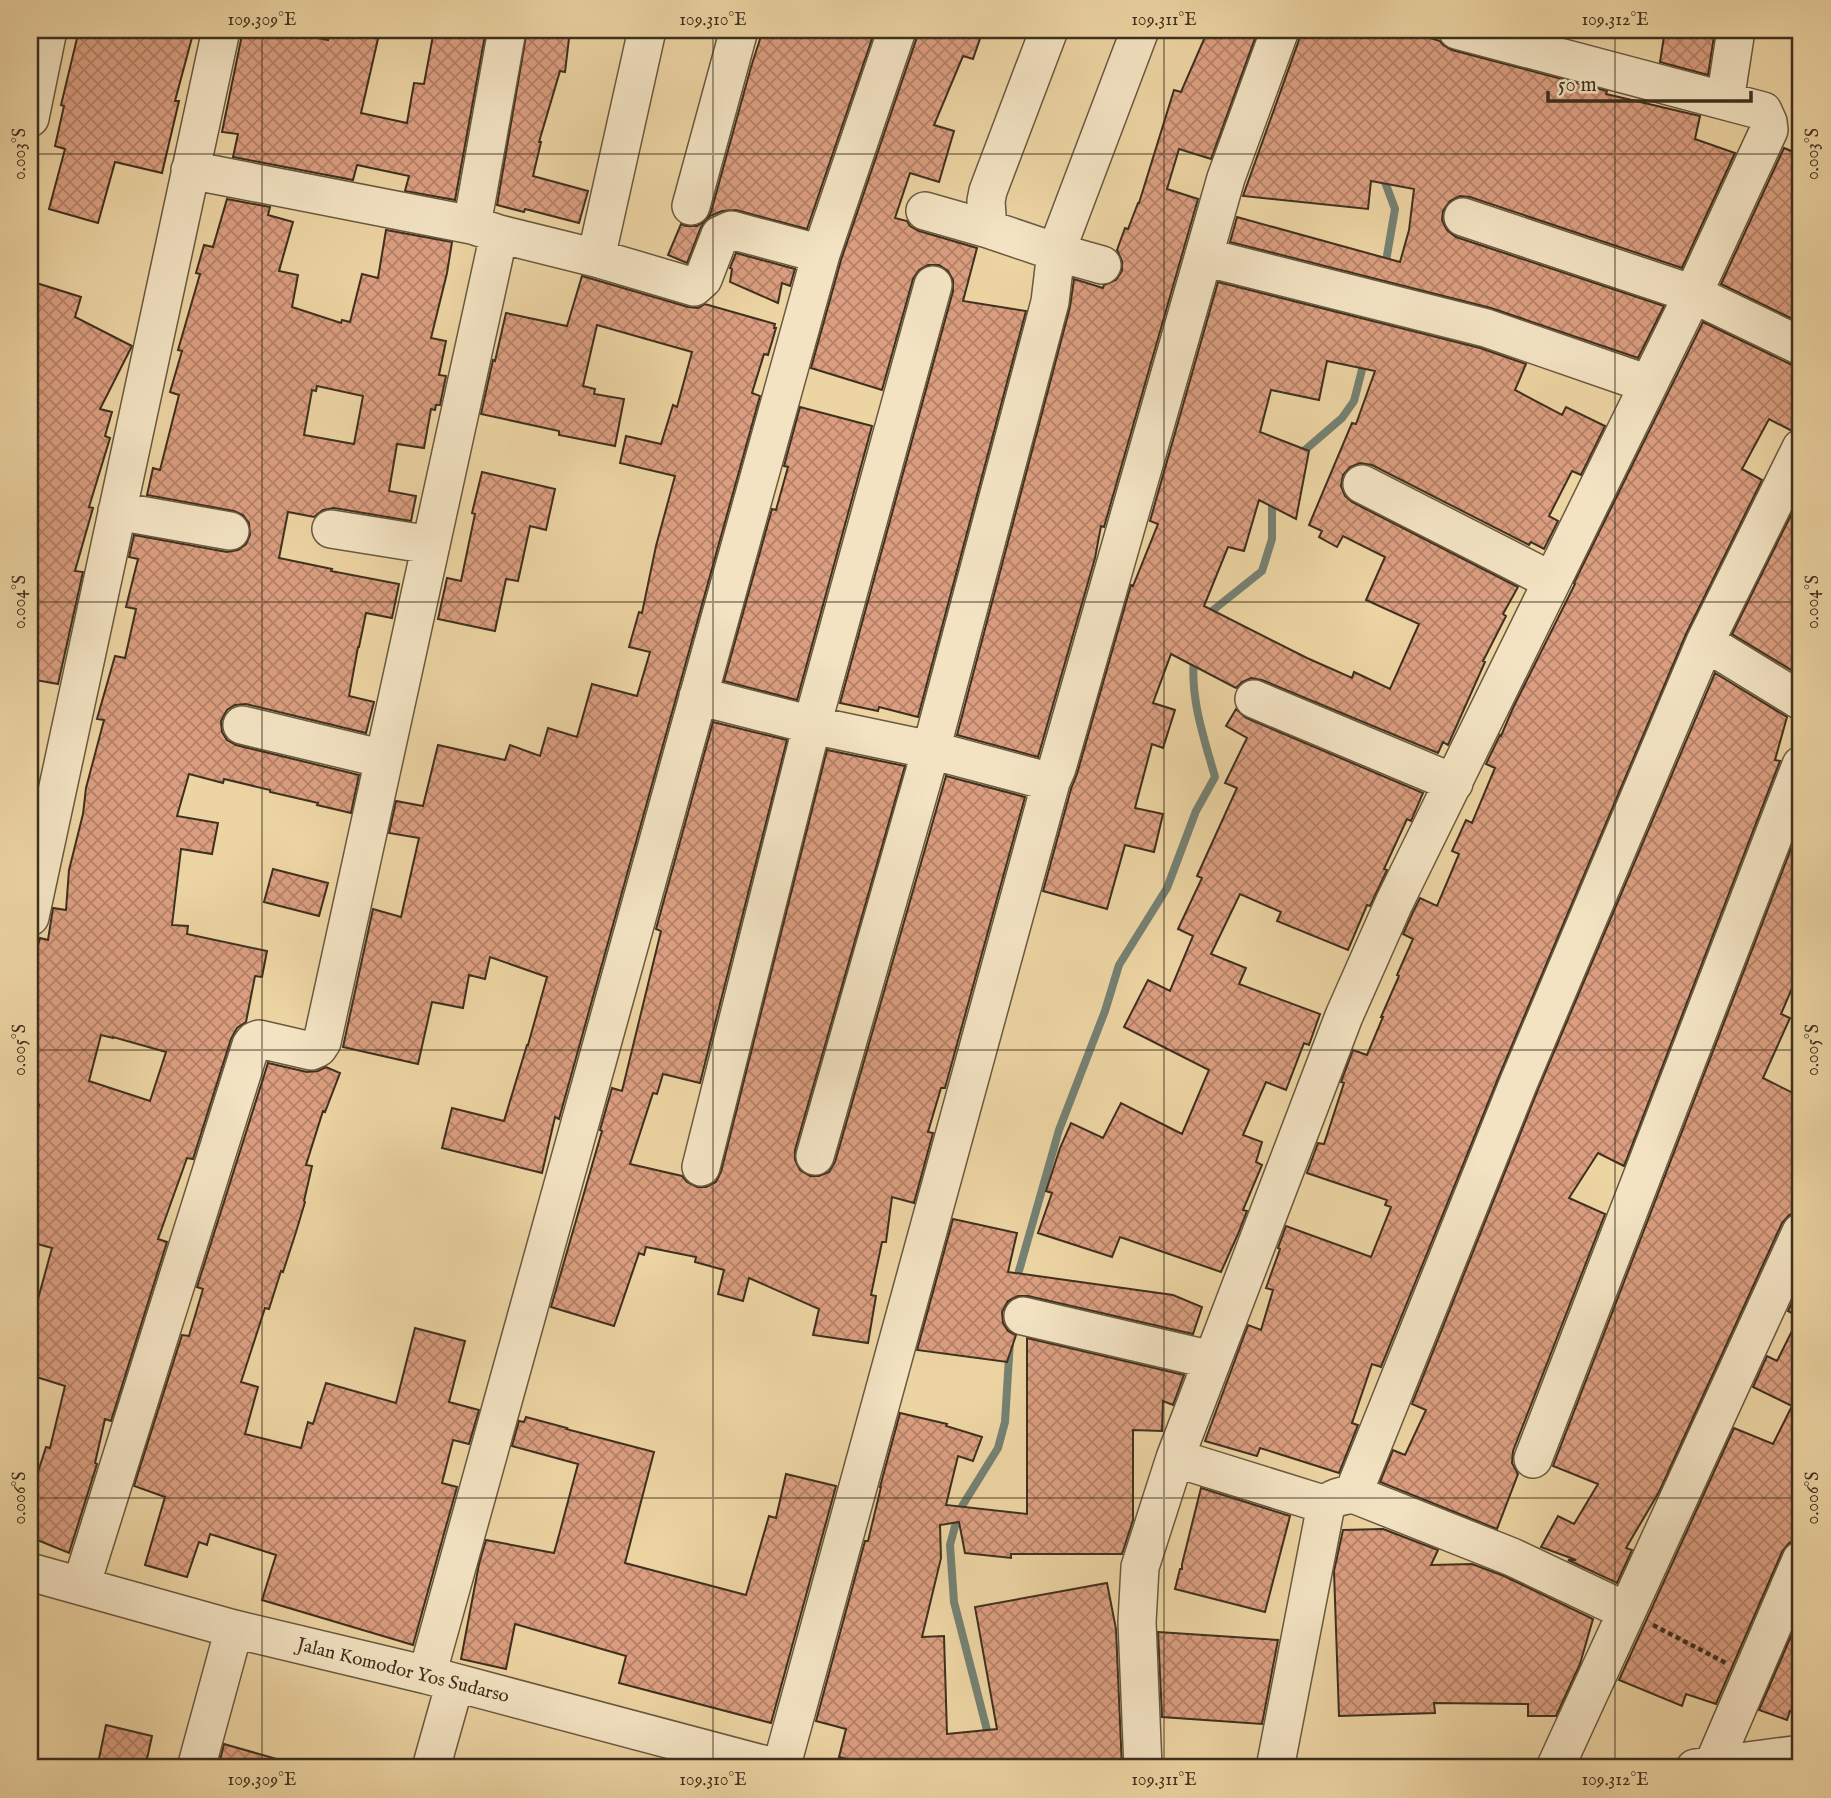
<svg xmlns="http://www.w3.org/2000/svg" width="1831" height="1798" font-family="'IM FELL English',serif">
<defs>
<pattern id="building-cross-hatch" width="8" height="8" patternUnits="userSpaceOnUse" patternTransform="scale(1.75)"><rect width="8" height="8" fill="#db9e80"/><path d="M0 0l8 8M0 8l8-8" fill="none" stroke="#b38168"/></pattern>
</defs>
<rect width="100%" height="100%" fill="#edd4a3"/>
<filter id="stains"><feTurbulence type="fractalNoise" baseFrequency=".00286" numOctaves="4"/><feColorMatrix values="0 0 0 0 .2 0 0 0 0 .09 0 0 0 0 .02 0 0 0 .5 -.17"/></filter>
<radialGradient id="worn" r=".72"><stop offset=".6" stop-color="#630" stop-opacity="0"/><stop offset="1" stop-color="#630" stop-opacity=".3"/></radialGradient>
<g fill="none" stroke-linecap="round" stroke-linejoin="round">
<path stroke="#758173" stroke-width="8" d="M 1382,174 L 1395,209 L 1385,267
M 1298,456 L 1342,418 L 1354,401 L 1365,358
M 1209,617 L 1212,611 L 1262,571 L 1272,539 L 1272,499
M 989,1738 L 954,1602 L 950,1545 L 959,1511 L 998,1448 L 1005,1422 L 1013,1292 L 1059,1130 L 1105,1011 L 1119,965 L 1167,888 L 1196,811 L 1215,777 C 1204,738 1190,699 1194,658"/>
</g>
<path fill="url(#building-cross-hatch)" stroke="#3e301e" stroke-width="2" fill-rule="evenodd" d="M 79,30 L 194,30 L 175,101 L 179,101 L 162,173 L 115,162 L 98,223 L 49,209 L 65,149 L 55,146 L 64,106 L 61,105 Z
M 243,30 L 281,30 L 328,40 L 331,30 L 380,30 L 361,113 L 407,123 L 414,83 L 424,84 L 434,30 L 486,30 L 455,200 L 405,191 L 409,176 L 357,165 L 353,180 L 233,157 L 238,134 L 222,132 Z
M 527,30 L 570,30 L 565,72 L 560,71 L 539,142 L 541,142 L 533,176 L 588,191 L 579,223 L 525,209 L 524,212 L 497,205 Z
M 763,30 L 875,30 L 807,229 L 736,210 L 722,211 L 710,216 L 701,227 L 687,263 L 668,255 L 681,224 L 686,226 L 697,226 L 706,220 L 711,212 L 751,67 Z
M 917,30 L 983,30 L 973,59 L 963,56 L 934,125 L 954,131 L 939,182 L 910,173 L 895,218 L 907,221 L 910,226 L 919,231 L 977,248 L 963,301 L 1026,311 L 918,717 L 879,707 L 878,711 L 840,703 L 953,291 L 953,280 L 948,271 L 939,265 L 928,265 L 919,270 L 913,279 L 882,390 L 811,368 L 841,260 L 917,37 Z
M 1208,30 L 1258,30 L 1211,159 L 1179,149 L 1167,189 L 1198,199 L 1104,527 L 1101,526 L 1095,558 L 1038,757 L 957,735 L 1070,307 L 1074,279 L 1103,288 L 1104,285 L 1116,280 L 1122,271 L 1122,261 L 1117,250 L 1125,228 L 1128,229 L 1138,203 L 1139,203 L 1174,90 L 1181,92 Z
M 1300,30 L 1404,30 L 1440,41 L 1443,45 L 1452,50 L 1607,91 L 1606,94 L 1700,116 L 1695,139 L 1735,153 L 1682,268 L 1470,197 L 1460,196 L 1450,201 L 1443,211 L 1442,220 L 1447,230 L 1456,237 L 1664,306 L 1638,358 L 1491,308 L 1230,242 L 1237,217 L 1400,262 L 1409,230 L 1414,189 L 1371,181 L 1368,209 L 1243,196 L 1300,37 Z
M 1665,30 L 1715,30 L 1708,75 L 1660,62 Z
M 1784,148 L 1801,155 L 1801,323 L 1721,284 Z
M 227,199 L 270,207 L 268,215 L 293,222 L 279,271 L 298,275 L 292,307 L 341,323 L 342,320 L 350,322 L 362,274 L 378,278 L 386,230 L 452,242 L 447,273 L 431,338 L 446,341 L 439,375 L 446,376 L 440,405 L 436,405 L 435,410 L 431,409 L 424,448 L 397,444 L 389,491 L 416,496 L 411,521 L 334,508 L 323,510 L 314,517 L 288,512 L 279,558 L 332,569 L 331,571 L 399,584 L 392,618 L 366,613 L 359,647 L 358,647 L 349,696 L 374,702 L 366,733 L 246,704 L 235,705 L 227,710 L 221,721 L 222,732 L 227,740 L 236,745 L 359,775 L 351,813 L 317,805 L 318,803 L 270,792 L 270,790 L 224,779 L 223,783 L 189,774 L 177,816 L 218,823 L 212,854 L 181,849 L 172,925 L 188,926 L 187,934 L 267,951 L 262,977 L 255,976 L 246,1022 L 237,1028 L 231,1039 L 193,1159 L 187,1158 L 158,1239 L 167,1242 L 111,1421 L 105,1419 L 95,1463 L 97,1464 L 69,1553 L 30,1537 L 30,1497 L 46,1447 L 50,1448 L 65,1386 L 30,1375 L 30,1328 L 52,1248 L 30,1242 L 30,1135 L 39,1105 L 30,1102 L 30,997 L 35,975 L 30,973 L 40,938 L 48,940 L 53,908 L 66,910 L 69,870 L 83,814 L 86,788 L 104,720 L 97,719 L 115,656 L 125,658 L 136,609 L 126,607 L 138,559 L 129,557 L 134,535 L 227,552 L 238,550 L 246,544 L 250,535 L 249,523 L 243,515 L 234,511 L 147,495 L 153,468 L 160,470 L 179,395 L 170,392 L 182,351 L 178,350 L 200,274 L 196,273 L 204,245 L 213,247 ZM 317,386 L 363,396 L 354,444 L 304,435 L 312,390 L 316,391 ZM 101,1035 L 113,1038 L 113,1037 L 166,1052 L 150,1101 L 89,1081 Z
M 736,253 L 795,269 L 790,286 L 782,283 L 778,303 L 730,282 L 732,269 L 730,268 Z
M 582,276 L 688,307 L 698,308 L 705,304 L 775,324 L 774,328 L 776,328 L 768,355 L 764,354 L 752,393 L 760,396 L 559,1119 L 555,1117 L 542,1173 L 442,1148 L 452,1108 L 504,1121 L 527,1045 L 528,1045 L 547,977 L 490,957 L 485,979 L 469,975 L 463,1008 L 432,1002 L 418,1064 L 343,1047 L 373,909 L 401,917 L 419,838 L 389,833 L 396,801 L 423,806 L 438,745 L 505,760 L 510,745 L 540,756 L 548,728 L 577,737 L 592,684 L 637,696 L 650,652 L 629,647 L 639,612 L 642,613 L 656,546 L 675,476 L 620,463 L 626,436 L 661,444 L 673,405 L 677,407 L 692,352 L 597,325 L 583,386 L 595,389 L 594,394 L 624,399 L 615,446 L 559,435 L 559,431 L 481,414 L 493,360 L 495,361 L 506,313 L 567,326 Z
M 30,281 L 81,297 L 75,317 L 132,346 L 100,409 L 112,412 L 105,436 L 110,438 L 89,507 L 93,508 L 75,571 L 83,572 L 58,684 L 30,679 Z
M 1218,282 L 1480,348 L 1526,364 L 1515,390 L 1562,415 L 1566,407 L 1605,426 L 1581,475 L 1572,471 L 1549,516 L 1558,521 L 1544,549 L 1531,542 L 1529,545 L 1372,465 L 1360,463 L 1350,467 L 1343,475 L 1341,486 L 1345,496 L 1352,502 L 1518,587 L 1503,614 L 1506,616 L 1483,661 L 1485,662 L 1448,745 L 1443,742 L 1438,753 L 1262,680 L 1251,678 L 1242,682 L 1236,688 L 1171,654 L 1153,703 L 1175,710 L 1163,748 L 1152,744 L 1135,808 L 1163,814 L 1154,852 L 1125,845 L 1107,909 L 1043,891 L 1071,789 L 1077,774 L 1131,585 L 1133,586 L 1158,524 L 1150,521 ZM 1327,361 L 1375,371 L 1356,424 L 1352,423 L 1309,525 L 1322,531 L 1319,537 L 1337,547 L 1343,536 L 1385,557 L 1366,600 L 1419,624 L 1390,689 L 1354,672 L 1352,678 L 1307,658 L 1204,606 L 1228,547 L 1244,551 L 1259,500 L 1296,519 L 1309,451 L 1260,432 L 1271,390 L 1319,400 Z
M 1703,322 L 1792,365 L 1801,367 L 1801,427 L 1790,430 L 1769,419 L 1742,469 L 1762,480 L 1686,634 L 1499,1076 L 1381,1367 L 1372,1364 L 1352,1423 L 1358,1425 L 1339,1473 L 1260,1448 L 1257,1456 L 1205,1441 L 1248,1325 L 1261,1330 L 1273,1290 L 1266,1288 L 1280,1249 L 1278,1248 L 1286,1226 L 1371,1257 L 1391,1207 L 1385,1205 L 1387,1200 L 1307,1173 L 1308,1170 L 1318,1143 L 1324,1144 L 1344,1083 L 1341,1082 L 1353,1050 L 1367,1055 L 1383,1017 L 1381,1017 L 1399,976 L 1397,975 L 1413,939 L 1403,934 L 1413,912 L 1420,898 L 1437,906 L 1459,854 L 1452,851 L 1466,820 L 1472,823 L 1495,768 L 1486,764 L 1500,735 L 1501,736 L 1513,708 L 1575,584 L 1574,583 Z
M 800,407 L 872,426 L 797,700 L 724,681 L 772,509 L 776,510 L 788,467 L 784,466 Z
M 482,472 L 555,489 L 546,530 L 530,526 L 518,581 L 506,579 L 495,631 L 438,619 L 447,578 L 461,581 L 475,514 L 472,513 Z
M 1801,495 L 1801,676 L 1732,634 Z
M 1715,673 L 1787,717 L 1775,760 L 1780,761 L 1624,1166 L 1598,1153 L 1569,1198 L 1605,1214 L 1513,1451 L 1512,1463 L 1518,1474 L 1497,1529 L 1380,1482 L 1393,1450 L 1405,1455 L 1426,1410 L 1412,1404 L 1537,1092 Z
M 1236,709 L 1246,718 L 1423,793 L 1411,821 L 1407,819 L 1384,869 L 1387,870 L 1370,906 L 1367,905 L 1348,950 L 1277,921 L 1281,912 L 1240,894 L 1211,954 L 1246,968 L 1239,984 L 1320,1014 L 1309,1045 L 1304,1043 L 1286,1090 L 1266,1082 L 1243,1135 L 1262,1142 L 1256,1162 L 1262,1165 L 1243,1210 L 1247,1211 L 1238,1234 L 1221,1272 L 1120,1237 L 1112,1257 L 1038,1233 L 1052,1193 L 1046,1191 L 1060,1148 L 1071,1123 L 1103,1138 L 1121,1103 L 1182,1134 L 1209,1070 L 1124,1027 L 1148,980 L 1170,991 L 1193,936 L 1178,929 L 1202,878 L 1197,876 L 1237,788 L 1225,783 L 1247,738 L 1226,726 Z
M 713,722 L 787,740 L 700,1083 L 663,1074 L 657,1094 L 653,1093 L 630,1164 L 682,1176 L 687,1182 L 697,1187 L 706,1187 L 716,1182 L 721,1172 L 827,750 L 905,766 L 795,1150 L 795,1160 L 800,1170 L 810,1176 L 819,1176 L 829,1172 L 835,1162 L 946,776 L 1025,797 L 945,1088 L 941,1088 L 928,1132 L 933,1133 L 914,1203 L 892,1197 L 886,1242 L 882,1242 L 871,1295 L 876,1296 L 868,1343 L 813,1335 L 819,1309 L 749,1278 L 743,1301 L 718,1294 L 724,1270 L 695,1262 L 696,1257 L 646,1247 L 644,1255 L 639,1253 L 614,1326 L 551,1307 L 602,1131 L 600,1130 L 612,1088 L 622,1091 L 661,931 L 656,929 Z
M 1794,841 L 1801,843 L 1801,967 L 1781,1014 L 1790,1018 L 1763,1078 L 1801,1097 L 1801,1211 L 1789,1215 L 1782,1223 L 1659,1492 L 1626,1548 L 1632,1550 L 1617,1583 L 1568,1560 L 1576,1560 L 1541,1547 L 1558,1516 L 1574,1524 L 1598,1484 L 1553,1466 Z
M 273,869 L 328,883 L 319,916 L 264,902 Z
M 268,1063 L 307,1072 L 318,1071 L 326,1067 L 340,1073 L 325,1112 L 323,1111 L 306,1165 L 312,1166 L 304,1201 L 305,1202 L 296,1232 L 283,1272 L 281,1271 L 269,1309 L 265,1308 L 241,1382 L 258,1387 L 245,1434 L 301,1448 L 308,1422 L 313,1424 L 326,1383 L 396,1403 L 415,1328 L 465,1341 L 449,1402 L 479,1410 L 469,1444 L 453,1440 L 442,1483 L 457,1487 L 413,1645 L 262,1600 L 276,1555 L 210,1534 L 207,1545 L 199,1542 L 187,1577 L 145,1565 L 165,1497 L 134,1486 L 182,1335 L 189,1336 L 203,1289 L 197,1287 Z
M 953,1219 L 1017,1233 L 1008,1272 L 1173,1295 L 1202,1307 L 1193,1334 L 1028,1296 L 1018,1296 L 1008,1301 L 1002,1312 L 1003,1323 L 1008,1331 L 1016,1335 L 1007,1362 L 917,1350 Z
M 1801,1282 L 1801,1539 L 1789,1543 L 1782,1552 L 1716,1704 L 1686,1694 L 1682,1706 L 1619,1680 L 1734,1428 L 1773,1444 L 1792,1406 L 1753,1387 L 1767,1356 L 1777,1361 L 1799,1317 L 1788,1311 Z
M 1027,1338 L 1184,1375 L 1173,1405 L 1163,1401 L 1162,1431 L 1133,1430 L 1133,1520 L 1122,1554 L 1011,1554 L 1011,1558 L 965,1553 L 959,1522 L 940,1525 L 941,1558 L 922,1637 L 944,1636 L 947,1734 L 997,1729 L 975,1607 L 1107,1583 L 1116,1629 L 1122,1768 L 882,1768 L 839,1757 L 846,1729 L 816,1721 L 865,1541 L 868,1541 L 881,1487 L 880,1487 L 900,1413 L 947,1424 L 946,1426 L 982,1437 L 973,1461 L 958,1456 L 946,1505 L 1027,1514 Z
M 526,1417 L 567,1428 L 566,1429 L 654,1452 L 625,1563 L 746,1595 L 769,1516 L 776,1518 L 786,1474 L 836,1486 L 771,1723 L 619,1683 L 626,1656 L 515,1624 L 506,1669 L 461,1659 L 479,1564 L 486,1540 L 554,1553 L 559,1535 L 578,1464 L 512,1446 L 519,1421 L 524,1422 Z
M 1201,1488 L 1290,1516 L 1265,1612 L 1175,1589 L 1180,1569 L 1182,1569 L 1182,1564 Z
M 1383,1529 L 1438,1550 L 1431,1565 L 1472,1564 L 1504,1576 L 1593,1619 L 1580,1664 L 1556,1716 L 1528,1716 L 1528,1704 L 1434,1703 L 1435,1713 L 1339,1716 L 1334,1571 L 1343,1530 Z
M 1801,1613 L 1801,1715 L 1790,1711 L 1787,1720 L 1759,1710 Z
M 1158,1632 L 1278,1640 L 1262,1724 L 1162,1717 Z
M 106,1725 L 152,1736 L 145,1768 L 97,1768 Z
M 224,1744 L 287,1762 L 286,1768 L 218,1768 Z"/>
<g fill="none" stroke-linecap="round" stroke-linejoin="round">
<g stroke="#6a593f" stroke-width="40">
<path id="minor" d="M 507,30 L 472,225 L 499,234 L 596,258 L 694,287 L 703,279 L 720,235 L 731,230 L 821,254
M 1049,30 L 988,191 L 986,201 L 988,229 L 1056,252 L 1102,265
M 1725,101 L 1736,30
M 30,118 L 48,30
M 190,170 L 472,225
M 691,206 L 739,30
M 925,211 L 988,229
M 1463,217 L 1693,294 L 1801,346
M 1204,257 L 1486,328 L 1648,384
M 596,258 L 647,30
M 1362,484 L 1552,581
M 117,511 L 230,531
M 331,529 L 431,545
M 1705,642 L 1801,701
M 698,696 L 812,725 L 931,750 L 1051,782 L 1057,768 L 1226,178 L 1280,30
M 1254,699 L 1454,783
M 242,725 L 384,759
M 30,917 L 221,30
M 815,1156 L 931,750 L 1050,302 L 1056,252 L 1140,30
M 701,1167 L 812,725 L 933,285
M 1023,1316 L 1212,1360
M 1175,1458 L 1326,1505
M 1533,1459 L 1801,765
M 1353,1494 L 1512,1557 L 1626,1611
M 30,1572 L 234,1629 L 427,1675 L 777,1768
M 81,1586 L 251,1045 L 254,1041 L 259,1039 L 311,1051 L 318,1048 L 322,1042 L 499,234
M 427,1675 L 821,254 L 897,30
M 1713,1765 L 1801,1560
M 196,1768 L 234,1629
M 431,1768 L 455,1683
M 781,1768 L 1051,782
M 1143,1768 L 1137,1622 L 1140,1567 L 1175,1458 L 1344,1016 L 1394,903 L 1693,294 L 1769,130 L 1768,122 L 1763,111 L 1457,30
M 1275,1768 L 1326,1505 C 1333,1497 1342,1496 1353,1494 L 1518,1084 L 1705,642 L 1801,448
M 1555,1768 L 1801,1232
M 1695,1768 L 1801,1754"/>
</g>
<path stroke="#3e301e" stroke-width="4.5" stroke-dasharray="5 3.5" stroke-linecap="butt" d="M 1653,1625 L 1726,1663"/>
<use href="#minor" stroke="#f3e3c3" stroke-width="37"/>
</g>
<path fill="none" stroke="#3e301e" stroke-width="2" stroke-opacity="0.45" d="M 262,30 L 262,1768M 713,30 L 713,1768M 1164,30 L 1164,1768M 1615,30 L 1615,1768M 30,154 L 1801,154M 30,602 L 1801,602M 30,1050 L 1801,1050M 30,1498 L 1801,1498"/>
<g text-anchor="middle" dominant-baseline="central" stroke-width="7" stroke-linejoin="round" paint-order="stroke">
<g font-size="19" fill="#3e301e" stroke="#f3e3c3">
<text transform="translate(403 1671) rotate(14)">Jalan Komodor Yos Sudarso</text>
</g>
</g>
<rect width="1831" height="1798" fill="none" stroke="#edd4a3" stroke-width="77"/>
<path d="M1548 91v10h203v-10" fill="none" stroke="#3e301e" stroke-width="3.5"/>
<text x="1558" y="91" font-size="21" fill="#3e301e" stroke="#f3e3c3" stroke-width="5" paint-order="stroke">50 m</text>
<rect x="38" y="38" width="1754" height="1721" fill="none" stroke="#3e301e" stroke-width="2.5"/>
<g font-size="18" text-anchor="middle" fill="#3e301e">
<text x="262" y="25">109.309°E</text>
<text x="713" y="25">109.310°E</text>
<text x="1164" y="25">109.311°E</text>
<text x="1615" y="25">109.312°E</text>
<text transform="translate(19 154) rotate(-90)" y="6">0.003°S</text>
<text transform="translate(1812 154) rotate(-90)" y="6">0.003°S</text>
<text transform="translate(19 602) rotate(-90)" y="6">0.004°S</text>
<text transform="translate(1812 602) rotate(-90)" y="6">0.004°S</text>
<text transform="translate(19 1050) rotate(-90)" y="6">0.005°S</text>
<text transform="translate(1812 1050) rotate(-90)" y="6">0.005°S</text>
<text transform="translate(19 1498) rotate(-90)" y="6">0.006°S</text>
<text transform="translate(1812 1498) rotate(-90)" y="6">0.006°S</text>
<text x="262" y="1785">109.309°E</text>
<text x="713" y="1785">109.310°E</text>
<text x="1164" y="1785">109.311°E</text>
<text x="1615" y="1785">109.312°E</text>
</g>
<rect width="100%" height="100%" filter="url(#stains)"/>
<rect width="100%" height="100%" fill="url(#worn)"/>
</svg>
